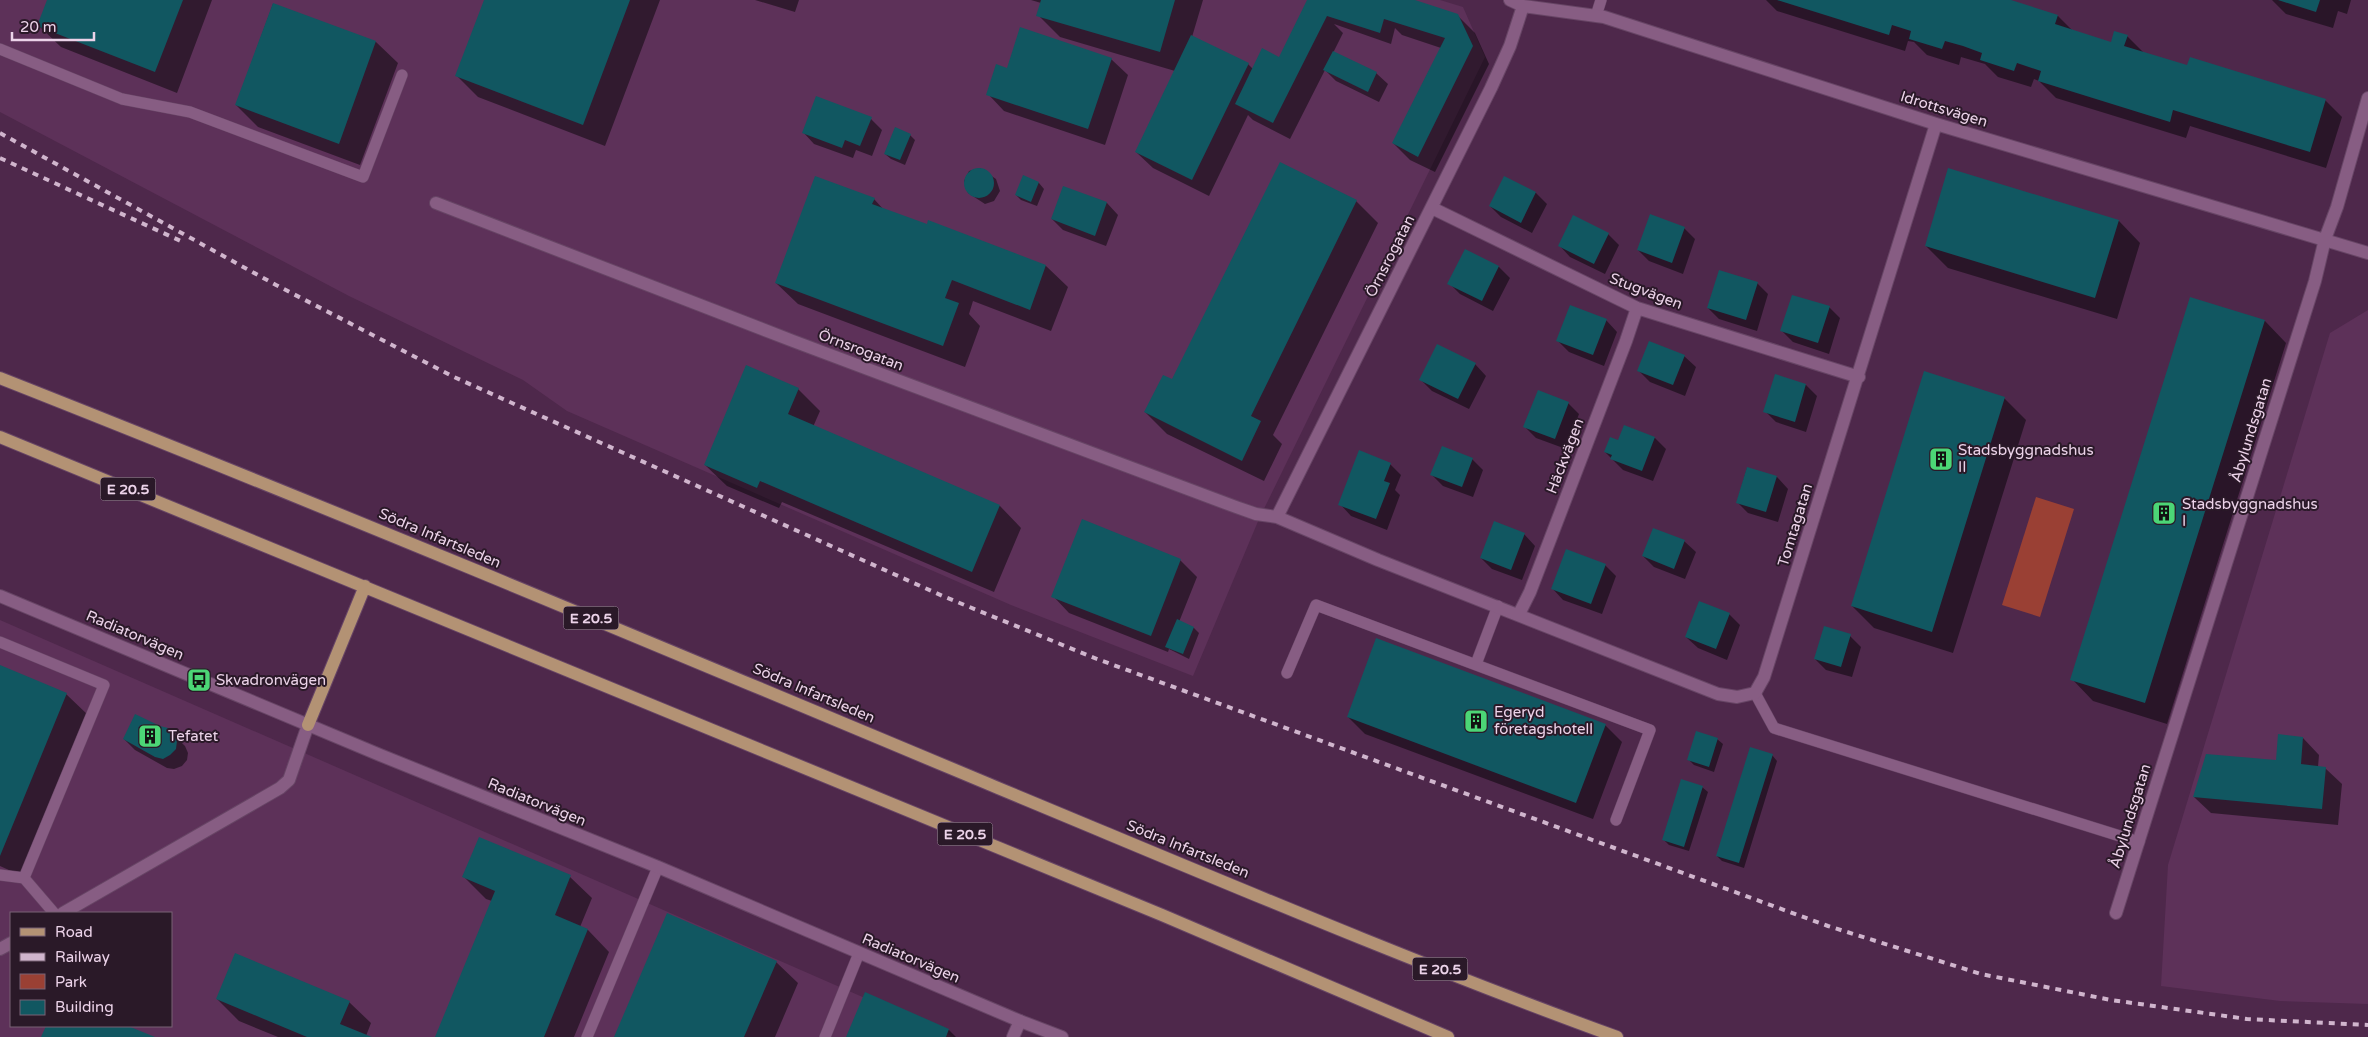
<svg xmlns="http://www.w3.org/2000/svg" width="2368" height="1037" font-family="'Varela Round',sans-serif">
<rect width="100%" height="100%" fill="#4e284b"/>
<path fill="#5d3159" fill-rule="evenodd" d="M 0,0 L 1440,0 L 1463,7 L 1485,57 L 1259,519 L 1193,676 L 1011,605 L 567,411 L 523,380 L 349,296 L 0,112 Z
M 2368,310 L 2368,1004 L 2280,1001 L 2161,986 L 2168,865 L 2330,333 Z
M 0,620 L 954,1037 L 0,1037 ZM 11,913 L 171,913 L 171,1026 L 11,1026 Z"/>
<path fill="#9a4034" d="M 2036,497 L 2074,509 L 2040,617 L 2002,605 Z"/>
<path fill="#0007" d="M 49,0 L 212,0 L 177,93 L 61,47 L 39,26 Z
M 485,0 L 660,0 L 605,146 L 478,97 L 457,76 Z
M 755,0 L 799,0 L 795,12 Z
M 1031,0 L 1203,0 L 1192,37 L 1248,64 L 1253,69 L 1280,59 L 1309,0 L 1411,0 L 1457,15 L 1475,33 L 1489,64 L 1435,172 L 1410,160 L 1393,143 L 1441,48 L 1402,35 L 1395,28 L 1391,44 L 1334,24 L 1343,33 L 1333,53 L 1376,73 L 1388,84 L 1379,102 L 1336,81 L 1325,70 L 1290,139 L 1253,120 L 1248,115 L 1209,196 L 1153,168 L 1136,152 L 1175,71 L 1060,37 L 1038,15 L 1041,3 Z
M 1766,0 L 2007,0 L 2058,16 L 2073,31 L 2111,43 L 2127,36 L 2144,53 L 2188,67 L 2325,100 L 2342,117 L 2326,168 L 2190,126 L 2186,138 L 2056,98 L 2039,81 L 2034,79 L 2031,87 L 1998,77 L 1985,64 L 1961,57 L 1959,65 L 1927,55 L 1914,42 L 1908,41 L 1905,51 L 1777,11 Z
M 2272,0 L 2351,0 L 2347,14 L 2338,11 L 2333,28 L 2286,14 Z
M 273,4 L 376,42 L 398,63 L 360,165 L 258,127 L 236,105 Z
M 1111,59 L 1128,75 L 1105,145 L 1004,111 L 988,94 L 1008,69 Z
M 871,119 L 882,130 L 872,156 L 856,150 L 853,158 L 814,144 L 803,132 Z
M 910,135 L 915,140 L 905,165 L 891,159 L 885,154 Z
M 980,168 L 996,179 L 1000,191 L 994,201 L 985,204 L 968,193 L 964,181 L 969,171 Z
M 1024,177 L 1039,183 L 1044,189 L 1037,206 L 1021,200 L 1016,195 Z
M 1504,178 L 1536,193 L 1547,204 L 1532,233 L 1501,217 L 1490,206 Z
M 1064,188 L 1107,203 L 1118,215 L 1106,246 L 1063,230 L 1052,219 Z
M 874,199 L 884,210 L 1046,266 L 1068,287 L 1051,331 L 973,301 L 969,314 L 980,326 L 965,367 L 798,304 L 776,283 Z
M 1356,201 L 1378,223 L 1273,435 L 1282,444 L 1264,481 L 1167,434 L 1145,412 L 1173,381 Z
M 2119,221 L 2140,243 L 2117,319 L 1948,268 L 1926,246 Z
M 1684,228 L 1695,239 L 1683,274 L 1649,261 L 1638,250 Z
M 1608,234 L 1619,245 L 1605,274 L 1570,257 L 1559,245 Z
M 1465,251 L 1499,267 L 1510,278 L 1493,311 L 1460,294 L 1449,283 Z
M 1757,283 L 1768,294 L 1757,331 L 1719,319 L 1708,308 Z
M 2191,298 L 2265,321 L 2286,343 L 2167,724 L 2093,701 L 2072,679 Z
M 1829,307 L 1840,318 L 1829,354 L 1793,342 L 1782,331 Z
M 1606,320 L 1617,332 L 1604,366 L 1569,352 L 1558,341 Z
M 1684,356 L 1696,367 L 1685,396 L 1650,382 L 1639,371 Z
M 1475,364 L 1486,376 L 1469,409 L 1432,391 L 1421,380 Z
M 1776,376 L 1806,385 L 1817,396 L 1806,432 L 1776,422 L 1765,411 Z
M 798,389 L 820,411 L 813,427 L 1000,506 L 1021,528 L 994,592 L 782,502 L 779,508 L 727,486 L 705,465 Z
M 2004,398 L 2026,420 L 1953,653 L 1874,628 L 1852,606 Z
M 1568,403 L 1579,414 L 1566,449 L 1536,438 L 1525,427 Z
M 1625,426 L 1655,438 L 1666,449 L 1653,481 L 1623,470 L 1605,452 L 1618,442 Z
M 1472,459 L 1483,470 L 1473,497 L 1443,486 L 1432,475 Z
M 1390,464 L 1401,475 L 1395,490 L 1400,495 L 1387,530 L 1351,516 L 1340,504 Z
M 1747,468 L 1777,477 L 1788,489 L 1778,522 L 1748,513 L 1737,502 Z
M 1524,534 L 1535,546 L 1522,580 L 1492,569 L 1481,558 Z
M 1684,541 L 1696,552 L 1685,579 L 1654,567 L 1643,556 Z
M 1180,560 L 1197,577 L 1179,622 L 1194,628 L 1199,633 L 1189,659 L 1169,649 L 1168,652 L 1069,613 L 1053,596 Z
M 1605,565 L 1616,576 L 1602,614 L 1563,600 L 1552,588 Z
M 1729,614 L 1740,625 L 1727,660 L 1698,648 L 1686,637 Z
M 1850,636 L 1861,647 L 1852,677 L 1826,670 L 1815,659 Z
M 0,667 L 66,694 L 88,715 L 22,876 L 0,866 Z
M 1348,717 L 1605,725 L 1622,742 L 1593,819 L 1365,734 Z
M 173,734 L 185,746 L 188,753 L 187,760 L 182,766 L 174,769 L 167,768 L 135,750 L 124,739 Z
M 2303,738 L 2319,755 L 2318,767 L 2325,768 L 2342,784 L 2338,825 L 2211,813 L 2194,797 L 2277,762 Z
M 1717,739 L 1723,744 L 1714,772 L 1694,765 L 1689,760 Z
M 1772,755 L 1777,761 L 1744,868 L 1722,861 L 1717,856 Z
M 1702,787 L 1708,792 L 1689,851 L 1669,845 L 1663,839 Z
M 479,839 L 570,877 L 592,898 L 580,927 L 588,930 L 609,952 L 574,1037 L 436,1037 L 492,901 L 486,899 L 464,877 Z
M 776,962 L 798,983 L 775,1037 L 616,1037 Z
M 217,999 L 349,1002 L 371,1023 L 366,1036 L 368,1037 L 278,1037 L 239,1021 Z
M 47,1026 L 125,1026 L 151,1037 L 42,1037 Z
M 949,1030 L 956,1037 L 847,1037 Z"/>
<path fill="#115761" d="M 47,0 L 183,0 L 155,72 L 37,26 Z
M 484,0 L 630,0 L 583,125 L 455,76 Z
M 1041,0 L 1175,0 L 1160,52 L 1036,16 Z
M 1307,0 L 1415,0 L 1458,14 L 1473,46 L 1418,157 L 1392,143 L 1445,38 L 1384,19 L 1380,33 L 1327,16 L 1273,123 L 1235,104 L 1262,48 L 1279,57 Z
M 1777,0 L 2011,0 L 2058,15 L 2055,24 L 2111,42 L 2114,31 L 2128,35 L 2124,46 L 2187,65 L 2190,57 L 2326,99 L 2310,152 L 2173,110 L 2170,122 L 2038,81 L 2041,71 L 2017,63 L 2014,71 L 1980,60 L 1982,53 L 1963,46 L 1945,41 L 1942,49 L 1909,39 L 1911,31 L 1892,25 L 1889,35 Z
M 2278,0 L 2320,0 L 2316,12 Z
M 273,3 L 376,41 L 339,144 L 235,105 Z
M 1020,27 L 1112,58 L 1088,129 L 986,95 L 996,64 L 1007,68 Z
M 1191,35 L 1249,63 L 1192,180 L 1135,152 Z
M 1333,51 L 1377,72 L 1368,92 L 1323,70 Z
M 816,96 L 872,117 L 860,146 L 845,140 L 842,148 L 802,133 Z
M 895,127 L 911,134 L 900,160 L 884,154 Z
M 1280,162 L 1357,200 L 1251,416 L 1261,421 L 1242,461 L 1144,412 L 1163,375 L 1172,379 Z
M964 183a15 15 0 1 1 30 0a15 15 0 1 1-30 0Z
M 1948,168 L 2119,220 L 2095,298 L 1925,246 Z
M 1023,175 L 1039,182 L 1031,202 L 1015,195 Z
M 815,176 L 875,198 L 872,204 L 927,224 L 928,220 L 1046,265 L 1030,310 L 952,280 L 945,298 L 959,303 L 943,346 L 775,283 Z
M 1504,176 L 1536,192 L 1521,223 L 1489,206 Z
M 1063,186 L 1107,202 L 1095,236 L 1051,219 Z
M 1650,214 L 1685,227 L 1672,263 L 1637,250 Z
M 1573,215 L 1609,233 L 1594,264 L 1558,246 Z
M 1465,249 L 1499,266 L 1482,301 L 1447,284 Z
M 1719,270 L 1758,282 L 1746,320 L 1707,308 Z
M 1792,295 L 1830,306 L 1818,343 L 1780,331 Z
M 2190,297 L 2265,320 L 2145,703 L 2070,680 Z
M 1570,305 L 1607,319 L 1593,355 L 1556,341 Z
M 1649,341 L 1685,355 L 1673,385 L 1637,371 Z
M 1437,344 L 1476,363 L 1458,399 L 1419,380 Z
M 746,365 L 799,388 L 788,414 L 1000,505 L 972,572 L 760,481 L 757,488 L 704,465 Z
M 1924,371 L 2005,397 L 1932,632 L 1851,606 Z
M 1775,374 L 1806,384 L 1795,422 L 1763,412 Z
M 1538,390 L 1569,402 L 1555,439 L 1523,427 Z
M 1624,425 L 1655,437 L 1642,471 L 1610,459 L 1612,455 L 1604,452 L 1610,437 L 1618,440 Z
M 1442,446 L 1473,458 L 1462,487 L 1430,475 Z
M 1359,450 L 1391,463 L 1384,481 L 1390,483 L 1376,519 L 1338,505 Z
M 1747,467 L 1777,476 L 1766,512 L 1736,503 Z
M 1082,519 L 1181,559 L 1151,636 L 1051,597 Z
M 1494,521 L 1525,533 L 1511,570 L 1480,558 Z
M 1653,528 L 1685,540 L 1674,569 L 1642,556 Z
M 1566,549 L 1606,564 L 1591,604 L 1551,589 Z
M 1699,601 L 1730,613 L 1716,649 L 1685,637 Z
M 1177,619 L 1194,627 L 1183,654 L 1165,647 Z
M 1824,626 L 1851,634 L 1841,667 L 1814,659 Z
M 1376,638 L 1606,724 L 1576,803 L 1347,717 Z
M 0,665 L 67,693 L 0,856 Z
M 135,714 L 160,726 L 168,728 L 174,733 L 177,741 L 176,749 L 170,755 L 163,759 L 155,757 L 123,739 Z
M 1696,731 L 1718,738 L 1709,767 L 1687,760 Z
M 2278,734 L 2303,737 L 2301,764 L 2326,767 L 2322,809 L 2193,797 L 2206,754 L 2276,760 Z
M 1750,747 L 1773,754 L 1739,863 L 1716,856 Z
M 1681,779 L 1703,786 L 1684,847 L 1662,840 Z
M 479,837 L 571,875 L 555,915 L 588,929 L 544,1037 L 435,1037 L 495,891 L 462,877 Z
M 667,913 L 777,961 L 744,1037 L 614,1037 Z
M 235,953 L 350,1001 L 340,1024 L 372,1037 L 307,1037 L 216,999 Z
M 865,992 L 949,1029 L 946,1037 L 846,1037 Z
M 46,1026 L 128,1026 L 155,1037 L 41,1037 Z"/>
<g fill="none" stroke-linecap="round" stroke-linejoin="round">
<g stroke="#674565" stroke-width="12">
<path id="lane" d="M 1596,16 L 1601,0
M 0,49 L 122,99 L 190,112 L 363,177 L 402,75
M 0,642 L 104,685 L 24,878 L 54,913
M 1476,664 L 1498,606
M 1287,673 L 1316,605 L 1650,730 L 1616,820
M 1755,693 L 1774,728 L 2139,842
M 0,875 L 24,878
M 587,1037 L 658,867
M 825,1037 L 859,953"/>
</g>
<g stroke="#674565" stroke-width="14">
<path id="street" d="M 1510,0 L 1523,6 L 1604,17 L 1936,124 L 2368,253
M 436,203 L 793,341 L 1236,507 L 1256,514 L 1277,517 L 1378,560 L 1718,694 L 1737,697 L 1755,693 L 1764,677 L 1936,124
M 1432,208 L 1637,308 L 1859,377
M 1277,517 L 1491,88 L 1510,46 L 1523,6
M 1519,614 L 1530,592 L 1626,341 L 1637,308
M 63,913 L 280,788 L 289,780 L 308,725
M 2116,913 L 2315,281 L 2325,239 L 2337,207 L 2368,98
M 0,949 L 11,943
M 1013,1037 L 1020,1021"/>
</g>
<g stroke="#674565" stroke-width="14">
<path id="secondary" d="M 0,596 L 380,755 L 658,867 L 1020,1021 L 1062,1037"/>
</g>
<g stroke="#674565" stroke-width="14">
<path id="primary" d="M 0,378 C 335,510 666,649 998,788 C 1203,873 1408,961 1617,1037
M 0,437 L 1162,915 L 1448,1037
M 308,725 L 365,586"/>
</g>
<use href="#lane" stroke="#875d83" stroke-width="11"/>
<use href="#street" stroke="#875d83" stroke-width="12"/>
<use href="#secondary" stroke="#875d83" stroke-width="12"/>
<use href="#primary" stroke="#b39274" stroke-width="12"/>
<path stroke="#d0b5cd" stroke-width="4" stroke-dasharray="6 6" stroke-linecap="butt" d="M 0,133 L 276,285 L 454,377 L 945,597 L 1097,659 L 1828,926 L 1981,974 L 2111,1000 L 2247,1019 L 2368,1025
M 0,158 L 185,243"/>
</g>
<defs>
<g id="building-square" transform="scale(1.25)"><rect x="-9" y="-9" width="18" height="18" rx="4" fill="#4cd676" stroke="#2a1928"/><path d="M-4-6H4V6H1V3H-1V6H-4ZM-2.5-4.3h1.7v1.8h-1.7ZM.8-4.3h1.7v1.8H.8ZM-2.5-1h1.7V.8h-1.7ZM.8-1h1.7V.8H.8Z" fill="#111"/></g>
<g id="bus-square" transform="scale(1.25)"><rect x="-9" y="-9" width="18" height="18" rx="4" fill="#4cd676" stroke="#2a1928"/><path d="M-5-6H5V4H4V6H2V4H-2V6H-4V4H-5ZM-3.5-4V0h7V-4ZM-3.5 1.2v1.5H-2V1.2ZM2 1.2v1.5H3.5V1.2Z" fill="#111"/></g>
</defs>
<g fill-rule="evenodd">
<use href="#building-square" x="1941" y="459"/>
<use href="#building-square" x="2164" y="513"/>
<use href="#bus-square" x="199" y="680"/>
<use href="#building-square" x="1476" y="721"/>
<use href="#building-square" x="150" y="736"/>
</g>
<g text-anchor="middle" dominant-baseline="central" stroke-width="4" stroke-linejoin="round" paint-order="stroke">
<g fill="#2a1928" stroke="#b29baf" stroke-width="1">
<rect x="100.5" y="477.5" width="55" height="23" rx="4"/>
<rect x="563.5" y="606.5" width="55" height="23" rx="4"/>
<rect x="937.5" y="822.5" width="55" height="23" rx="4"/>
<rect x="1412.5" y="957.5" width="55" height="23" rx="4"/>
</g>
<g font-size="14" font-weight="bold" fill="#ecd3e9">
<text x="128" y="489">E 20.5</text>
<text x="591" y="618">E 20.5</text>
<text x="965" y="834">E 20.5</text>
<text x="1440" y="969">E 20.5</text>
</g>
<g font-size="15" fill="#ecd3e9" stroke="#2a1928">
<text transform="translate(1944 109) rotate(17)">Idrottsvägen</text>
<text transform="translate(1390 256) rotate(-63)">Örnsrogatan</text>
<text transform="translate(1646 291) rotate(21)">Stugvägen</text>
<text transform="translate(861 350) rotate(21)">Örnsrogatan</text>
<text transform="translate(2251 430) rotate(-73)">Åbylundsgatan</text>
<text transform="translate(1565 456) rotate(-69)">Häckvägen</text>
<text transform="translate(1795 525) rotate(-73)">Tomtagatan</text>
<text transform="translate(440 538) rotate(23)">Södra Infartsleden</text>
<text transform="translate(135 635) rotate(23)">Radiatorvägen</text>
<text transform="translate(814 693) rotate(23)">Södra Infartsleden</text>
<text transform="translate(537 802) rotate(22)">Radiatorvägen</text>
<text transform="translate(2130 816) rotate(-73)">Åbylundsgatan</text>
<text transform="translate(1188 849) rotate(22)">Södra Infartsleden</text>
<text transform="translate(911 958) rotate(23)">Radiatorvägen</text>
</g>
<g font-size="15" fill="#ecd3e9" stroke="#2a1928" text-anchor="start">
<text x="1958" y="450">Stadsbyggnadshus<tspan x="1958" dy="17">II</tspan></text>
<text x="2182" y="504">Stadsbyggnadshus<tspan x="2182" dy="17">I</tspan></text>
<text x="216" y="680">Skvadronvägen</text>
<text x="1494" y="712">Egeryd<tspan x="1494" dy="17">företagshotell</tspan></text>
<text x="168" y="736">Tefatet</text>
</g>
</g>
<rect x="10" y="912" width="162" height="115" fill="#2a1928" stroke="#786375"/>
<rect x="20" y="928" width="25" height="8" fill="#b39274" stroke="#786375"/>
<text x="55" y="937" font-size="15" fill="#ecd3e9">Road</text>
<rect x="20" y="953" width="25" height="8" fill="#d0b5cd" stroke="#786375"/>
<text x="55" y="962" font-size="15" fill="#ecd3e9">Railway</text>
<rect x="20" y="974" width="25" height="15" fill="#9a4034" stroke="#786375"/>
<text x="55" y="987" font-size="15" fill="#ecd3e9">Park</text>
<rect x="20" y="1000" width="25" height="15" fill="#115761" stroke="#786375"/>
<text x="55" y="1012" font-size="15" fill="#ecd3e9">Building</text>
<path d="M12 32v8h82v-8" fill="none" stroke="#ecd3e9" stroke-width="2.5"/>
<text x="20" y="32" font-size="15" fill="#ecd3e9" stroke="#2a1928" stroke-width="4" paint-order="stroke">20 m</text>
</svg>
